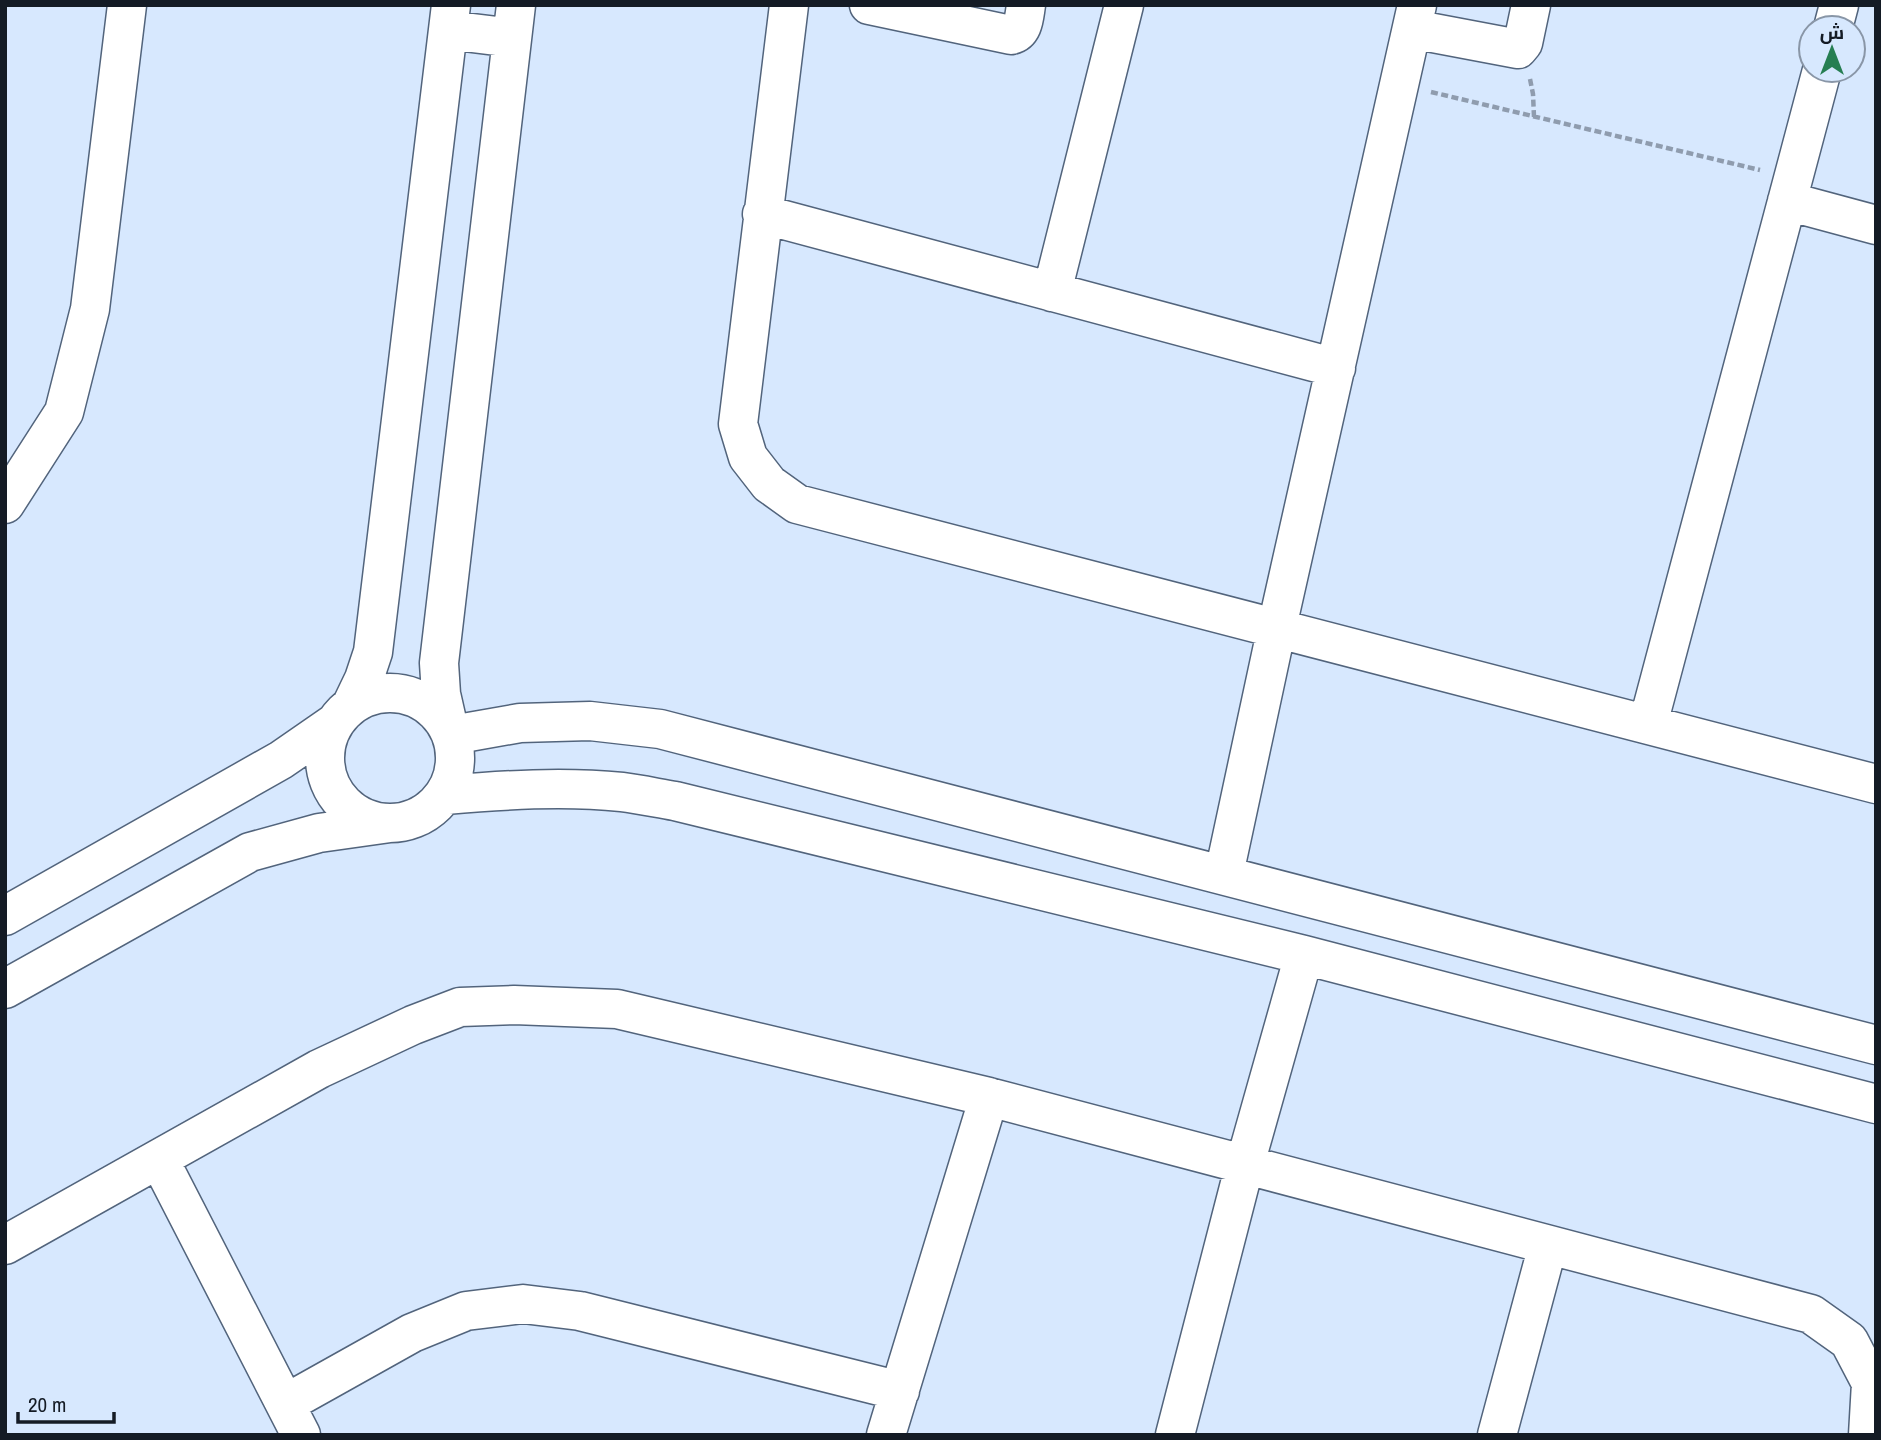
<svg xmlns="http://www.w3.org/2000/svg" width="1881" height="1440" font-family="'Archivo Narrow',Cairo,sans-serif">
<rect width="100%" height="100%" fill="#d7e8fe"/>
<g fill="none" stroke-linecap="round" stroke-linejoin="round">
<g stroke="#52647c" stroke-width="41">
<path id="minor" d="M 789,5 L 738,424 L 748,457 L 769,484 L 797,504 L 1876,784
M 869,5 L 1011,35 C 1024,32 1024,17 1026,5
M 1833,28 L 1839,5
M 1412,29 L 1518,49 L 1523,43 L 1531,5
M 448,30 L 512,38
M 1787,201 L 1876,225
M 762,214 L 1336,368
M 1052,292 L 1124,5
M 5,504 L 64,412 L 90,309 L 127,5
M325 758a65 65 0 1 1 130 0a65 65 0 1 1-130 0Z
M 352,704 L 364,679 L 373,652 L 451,5
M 1648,724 L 1822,70
M 448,725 L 441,694 L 439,663 L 516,5
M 452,735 L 520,723 L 590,721 L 660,729 L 1876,1045
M 445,795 C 504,790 563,786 622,792 C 639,794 657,798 675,801 L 1304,955 L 1876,1104
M 1224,874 L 1277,627 L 1417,5
M 5,916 L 281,760 L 333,724
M 5,989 L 250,852 L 319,833 L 390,823
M 159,1159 L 301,1435
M 5,1245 L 319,1069 L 413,1025 L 460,1007 L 514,1005 L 617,1009 L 989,1097 L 1811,1314 L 1849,1341 L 1871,1383 L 1868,1435
M 285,1404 L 412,1333 L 466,1311 L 523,1304 L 580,1311 L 900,1391
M 886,1435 L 989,1097
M 1175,1435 L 1245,1164 L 1304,955
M 1497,1435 L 1548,1245"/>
</g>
<path stroke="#8f9cae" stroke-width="4.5" stroke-dasharray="7 3.5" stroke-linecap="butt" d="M 1530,79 L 1533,94 L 1534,117
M 1431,92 L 1760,170"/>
<use href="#minor" stroke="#fff" stroke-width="38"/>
</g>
<rect width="1881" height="1440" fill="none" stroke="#141b25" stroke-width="14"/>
<g transform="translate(1832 49)"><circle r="33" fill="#d7e8fe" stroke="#8996a7" stroke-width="2"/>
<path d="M0-5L12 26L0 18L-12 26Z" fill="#267e52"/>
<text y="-10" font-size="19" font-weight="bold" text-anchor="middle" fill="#141b25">ش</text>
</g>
<path d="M18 1412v10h96v-10" fill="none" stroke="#141b25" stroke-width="3.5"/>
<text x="28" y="1412" font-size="21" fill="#141b25" stroke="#d7e8fe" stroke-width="5" paint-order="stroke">20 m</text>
</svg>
